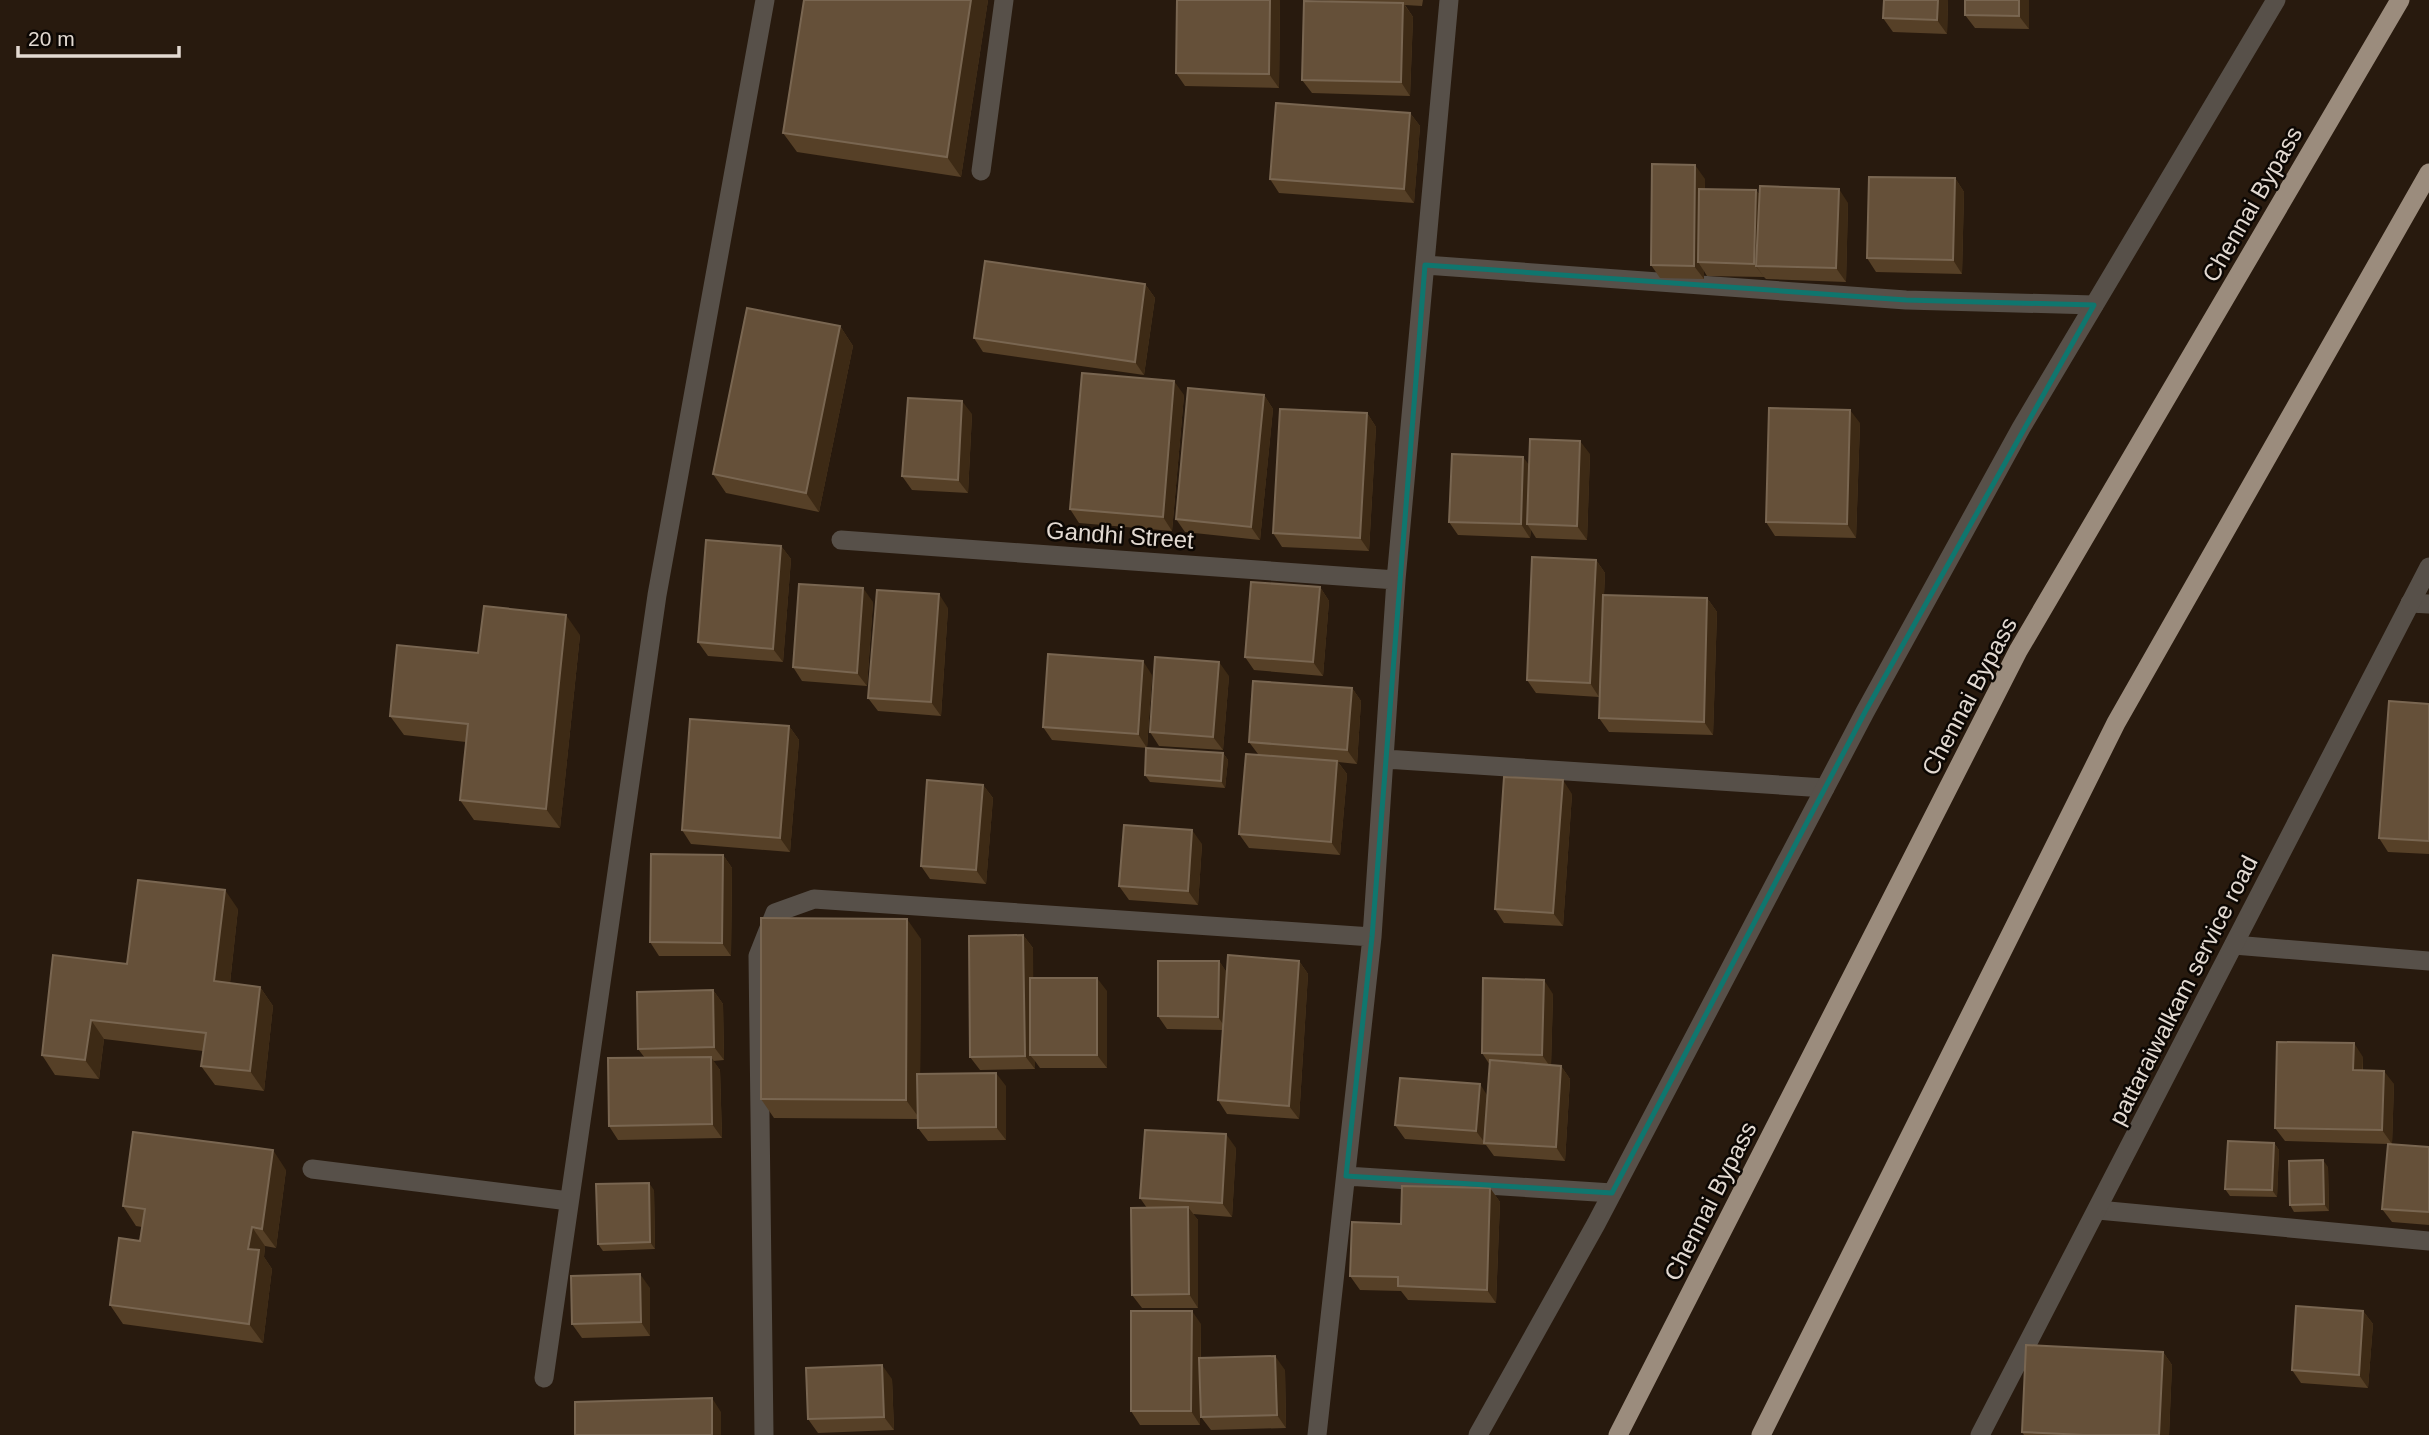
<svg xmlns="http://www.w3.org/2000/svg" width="2429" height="1435" font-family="Helvetica,sans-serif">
<rect width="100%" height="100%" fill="#281a0e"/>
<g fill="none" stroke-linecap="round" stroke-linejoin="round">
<path stroke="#575049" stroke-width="19" d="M 981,171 L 1004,0
M 1425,265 L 1906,300 L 2094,305
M 841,540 L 1396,580
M 2410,603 L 2429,604
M 1385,759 L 1825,788
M 2234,945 L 2429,961
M 312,1169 L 569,1201
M 1346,1176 L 1612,1193
M 2098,1210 L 2429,1241
M 544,1378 L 657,595 L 765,0
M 764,1435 L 758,956 L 775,913 L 814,899 L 1372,937
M 1317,1435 L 1372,937 L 1396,580 L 1449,0"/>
<path stroke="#575049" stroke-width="19" d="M 1478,1435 L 1596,1224 L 1865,712 L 2021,428 L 2276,0
M 1980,1435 L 2429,567"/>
<path stroke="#9b8c7d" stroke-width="19" d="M 1618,1435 L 2018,651 L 2400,0
M 1761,1435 L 2116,723 L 2429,173"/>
</g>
<path fill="#564027" d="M 804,0 L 988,0 L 961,177 L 797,152 L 783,133 Z
M 1280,0 L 1279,88 L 1185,86 L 1176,73 Z
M 1316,0 L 1423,0 L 1422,6 L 1405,5 L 1413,17 L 1410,96 L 1312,93 L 1302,80 L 1346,2 Z
M 1948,0 L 1947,34 L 1893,32 L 1883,18 Z
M 1965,0 L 2029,0 L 2029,29 L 1975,28 L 1965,15 Z
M 1410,113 L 1420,126 L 1414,203 L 1279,193 L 1270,179 Z
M 1955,178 L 1964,192 L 1962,274 L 1876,272 L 1867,258 Z
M 1705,179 L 1705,189 L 1756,190 L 1759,194 L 1848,203 L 1846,282 L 1766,279 L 1764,277 L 1707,276 L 1704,271 L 1704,279 L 1660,278 L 1651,265 Z
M 1145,284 L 1155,298 L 1144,375 L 983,352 L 974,338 Z
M 840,326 L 853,346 L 819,512 L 726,493 L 713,474 Z
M 1184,395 L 1172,531 L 1079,523 L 1070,509 Z
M 1264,395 L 1273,409 L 1260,540 L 1185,532 L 1176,519 Z
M 1367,413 L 1376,427 L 1369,551 L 1282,547 L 1273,533 Z
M 972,414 L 968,493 L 912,490 L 902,476 Z
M 1860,423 L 1856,538 L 1775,536 L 1766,522 Z
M 1590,454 L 1587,540 L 1536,538 L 1531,530 L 1530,538 L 1458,535 L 1449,522 L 1529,464 Z
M 781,546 L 791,559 L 783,662 L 708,656 L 698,642 Z
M 1596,560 L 1605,573 L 1604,595 L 1707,598 L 1717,612 L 1713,735 L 1609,732 L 1599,718 L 1601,665 L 1599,697 L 1536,693 L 1527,680 Z
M 1320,587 L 1329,601 L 1323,676 L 1254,670 L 1245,657 Z
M 873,602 L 867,686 L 802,681 L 793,667 Z
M 948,608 L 941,716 L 878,711 L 868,698 Z
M 580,635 L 560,828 L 474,820 L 460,800 L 466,742 L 404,735 L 390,716 Z
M 1152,675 L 1147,748 L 1052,740 L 1043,727 Z
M 1229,676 L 1223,750 L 1159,746 L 1150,732 Z
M 1352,688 L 1361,701 L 1357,764 L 1338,762 L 1347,774 L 1340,855 L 1249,848 L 1239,834 L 1258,754 L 1249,742 Z
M 2429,704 L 2429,854 L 2388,852 L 2379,838 Z
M 789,726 L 799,740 L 790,852 L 691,844 L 682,830 Z
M 1223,753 L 1228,760 L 1225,788 L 1150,782 L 1145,775 Z
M 983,785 L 993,798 L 986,884 L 930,879 L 921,866 Z
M 1572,794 L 1563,926 L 1504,923 L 1495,909 Z
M 1202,844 L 1198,905 L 1129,900 L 1119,886 Z
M 723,855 L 732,868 L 731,956 L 659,956 L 650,942 Z
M 238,909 L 230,983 L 260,987 L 273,1006 L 264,1091 L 215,1085 L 201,1066 L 203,1051 L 104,1039 L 99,1079 L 55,1075 L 42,1055 L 127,964 Z
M 1023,935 L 1033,948 L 1033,978 L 1107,991 L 1107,1068 L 1040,1068 L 1035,1061 L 1035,1069 L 980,1070 L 970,1057 Z
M 921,939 L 920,1074 L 1006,1086 L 1006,1140 L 928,1141 L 918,1128 L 918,1119 L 774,1118 L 761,1099 Z
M 1219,961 L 1227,973 L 1299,961 L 1308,974 L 1299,1119 L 1227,1114 L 1218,1100 L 1223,1030 L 1167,1029 L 1158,1016 Z
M 713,990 L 723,1004 L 724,1060 L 713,1061 L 720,1070 L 722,1138 L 618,1140 L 609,1126 L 645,1058 L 638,1049 Z
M 1553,994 L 1551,1065 L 1561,1066 L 1570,1079 L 1565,1161 L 1494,1156 L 1486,1145 L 1405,1139 L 1395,1125 L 1488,1095 L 1490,1065 L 1482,1053 Z
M 2363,1057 L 2363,1070 L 2394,1084 L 2392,1144 L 2429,1147 L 2429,1225 L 2392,1222 L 2382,1209 L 2388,1144 L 2285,1141 L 2275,1128 Z
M 2274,1143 L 2279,1150 L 2277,1197 L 2230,1196 L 2225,1189 Z
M 1236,1148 L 1232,1217 L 1193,1214 L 1198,1220 L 1198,1308 L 1142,1308 L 1132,1295 L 1147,1208 L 1140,1198 Z
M 2328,1167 L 2329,1211 L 2294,1212 L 2290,1205 Z
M 286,1170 L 276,1248 L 265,1246 L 264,1257 L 272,1269 L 263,1343 L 123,1324 L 110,1305 L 140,1241 L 142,1227 L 136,1226 L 123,1206 Z
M 1490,1188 L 1500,1202 L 1496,1303 L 1408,1300 L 1401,1291 L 1360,1290 L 1350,1276 L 1401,1224 Z
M 654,1190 L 655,1249 L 603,1251 L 598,1244 Z
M 650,1288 L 650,1336 L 582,1338 L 572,1324 Z
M 2363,1311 L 2373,1324 L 2368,1388 L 2301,1383 L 2292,1370 Z
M 1201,1324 L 1201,1358 L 1285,1370 L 1286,1428 L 1211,1430 L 1201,1417 L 1200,1394 L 1200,1425 L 1140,1425 L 1131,1411 Z
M 2163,1352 L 2172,1365 L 2169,1435 L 2024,1435 L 2022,1432 Z
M 892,1379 L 894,1430 L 818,1433 L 808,1419 Z"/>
<path fill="#3d2a15" d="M 971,0 L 988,0 L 961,177 L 947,157 Z
M 1270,0 L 1280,0 L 1279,88 L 1269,74 Z
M 1938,0 L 1948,0 L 1947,34 L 1937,20 Z
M 2019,0 L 2029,0 L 2029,29 L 2019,16 Z
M 1403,3 L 1413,17 L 1410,96 L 1401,82 Z
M 1410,113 L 1420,126 L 1414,203 L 1404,189 Z
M 1695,165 L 1705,179 L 1704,262 L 1698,262 L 1704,271 L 1704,279 L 1694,266 Z
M 1955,178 L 1964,192 L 1962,274 L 1953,260 Z
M 1839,189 L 1848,203 L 1846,282 L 1836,268 Z
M 1756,190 L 1766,204 L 1756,266 L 1764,277 L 1754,264 Z
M 1145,284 L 1155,298 L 1144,375 L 1135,362 Z
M 840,326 L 853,346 L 819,512 L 806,493 Z
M 1174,381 L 1184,395 L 1172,531 L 1163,517 Z
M 1264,395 L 1273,409 L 1260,540 L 1251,527 Z
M 962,401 L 972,414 L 968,493 L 958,480 Z
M 1850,410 L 1860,423 L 1856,538 L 1847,524 Z
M 1367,413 L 1376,427 L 1369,551 L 1360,538 Z
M 1580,441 L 1590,454 L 1587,540 L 1577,526 Z
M 1523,457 L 1533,470 L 1527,524 L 1531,530 L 1530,538 L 1521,524 Z
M 781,546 L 791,559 L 783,662 L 773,649 Z
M 1596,560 L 1605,573 L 1599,697 L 1590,683 Z
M 1320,587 L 1329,601 L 1323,676 L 1313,662 Z
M 863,588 L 873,602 L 867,686 L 857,673 Z
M 939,594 L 948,608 L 941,716 L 931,702 Z
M 1707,598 L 1717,612 L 1713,735 L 1704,722 Z
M 566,615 L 580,635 L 560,828 L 546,809 Z
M 1143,661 L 1152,675 L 1147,748 L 1138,734 Z
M 1219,662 L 1229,676 L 1223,750 L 1213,737 Z
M 1352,688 L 1361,701 L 1357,764 L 1347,750 Z
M 789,726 L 799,740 L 790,852 L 780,838 Z
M 1223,753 L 1228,760 L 1225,788 L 1221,781 Z
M 1337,761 L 1347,774 L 1340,855 L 1331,842 Z
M 1563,780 L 1572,794 L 1563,926 L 1553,913 Z
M 983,785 L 993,798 L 986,884 L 976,870 Z
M 1192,830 L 1202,844 L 1198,905 L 1188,891 Z
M 723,855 L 732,868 L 731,956 L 722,943 Z
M 225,890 L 238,909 L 228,1001 L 214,981 Z
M 907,919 L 921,939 L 920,1119 L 906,1100 Z
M 1023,935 L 1033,948 L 1034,1055 L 1030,1055 L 1035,1061 L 1035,1069 L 1025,1056 Z
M 1219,961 L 1228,974 L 1227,1030 L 1218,1017 Z
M 1299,961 L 1308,974 L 1299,1119 L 1289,1106 Z
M 1097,978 L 1107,991 L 1107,1068 L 1097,1055 Z
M 1544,980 L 1553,994 L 1551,1068 L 1542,1055 Z
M 260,987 L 273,1006 L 264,1091 L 250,1071 Z
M 713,990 L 723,1004 L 724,1060 L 714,1047 Z
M 91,1020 L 104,1039 L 99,1079 L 85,1060 Z
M 2354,1043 L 2363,1057 L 2362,1084 L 2353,1070 Z
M 711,1057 L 720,1070 L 722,1138 L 712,1124 Z
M 1561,1066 L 1570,1079 L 1565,1161 L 1556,1147 Z
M 2384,1071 L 2394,1084 L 2392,1144 L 2382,1130 Z
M 996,1073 L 1006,1086 L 1006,1140 L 996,1127 Z
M 1480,1084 L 1489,1098 L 1485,1143 L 1476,1131 Z
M 1226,1134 L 1236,1148 L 1232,1217 L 1222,1203 Z
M 2274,1143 L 2279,1150 L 2277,1197 L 2272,1190 Z
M 273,1150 L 286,1170 L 276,1248 L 262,1229 Z
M 2323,1160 L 2328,1167 L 2329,1211 L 2324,1204 Z
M 649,1183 L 654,1190 L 655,1249 L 650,1242 Z
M 1490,1188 L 1500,1202 L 1496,1303 L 1487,1290 Z
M 1188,1207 L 1198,1220 L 1198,1308 L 1189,1294 Z
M 252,1227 L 265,1246 L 264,1257 L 272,1269 L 263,1343 L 249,1324 L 248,1249 Z
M 640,1274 L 650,1288 L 650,1336 L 641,1322 Z
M 1192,1311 L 1201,1324 L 1200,1425 L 1191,1411 Z
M 2363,1311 L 2373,1324 L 2368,1388 L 2359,1375 Z
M 2163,1352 L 2172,1365 L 2169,1435 L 2159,1435 Z
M 1275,1356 L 1285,1370 L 1286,1428 L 1277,1415 Z
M 882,1365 L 892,1379 L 894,1430 L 884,1417 Z
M 712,1398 L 721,1412 L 721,1435 L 712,1435 Z"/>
<path fill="#655039" stroke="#796651" stroke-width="2" d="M 804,0 L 971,0 L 947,157 L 783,133 Z
M 1177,0 L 1270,0 L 1269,74 L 1176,73 Z
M 1884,0 L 1938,0 L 1937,20 L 1883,18 Z
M 1965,0 L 2019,0 L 2019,16 L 1965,15 Z
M 1304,1 L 1403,3 L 1401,82 L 1302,80 Z
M 1276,103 L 1410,113 L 1404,189 L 1270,179 Z
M 1652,164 L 1695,165 L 1694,266 L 1651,265 Z
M 1869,177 L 1955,178 L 1953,260 L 1867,258 Z
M 1760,186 L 1839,189 L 1836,268 L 1756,266 Z
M 1699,189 L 1756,190 L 1754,264 L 1698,262 Z
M 985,261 L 1145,284 L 1135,362 L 974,338 Z
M 747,308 L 840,326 L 806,493 L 713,474 Z
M 1082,373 L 1174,381 L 1163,517 L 1070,509 Z
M 1188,388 L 1264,395 L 1251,527 L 1176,519 Z
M 908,398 L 962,401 L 958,480 L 902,476 Z
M 1769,408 L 1850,410 L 1847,524 L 1766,522 Z
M 1280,409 L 1367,413 L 1360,538 L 1273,533 Z
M 1530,439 L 1580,441 L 1577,526 L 1527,524 Z
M 1452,454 L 1523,457 L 1521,524 L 1449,522 Z
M 706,540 L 781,546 L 773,649 L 698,642 Z
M 1532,557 L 1596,560 L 1590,683 L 1527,680 Z
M 1251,582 L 1320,587 L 1313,662 L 1245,657 Z
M 799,584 L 863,588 L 857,673 L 793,667 Z
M 877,590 L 939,594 L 931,702 L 868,698 Z
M 1603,595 L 1707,598 L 1704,722 L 1599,718 Z
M 484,606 L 566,615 L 546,809 L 460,800 L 468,724 L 390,716 L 397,645 L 478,653 Z
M 1048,654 L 1143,661 L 1138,734 L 1043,727 Z
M 1155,657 L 1219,662 L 1213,737 L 1150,732 Z
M 1253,681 L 1352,688 L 1347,750 L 1249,742 Z
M 2389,701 L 2429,704 L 2429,841 L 2379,838 Z
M 690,719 L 789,726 L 780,838 L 682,830 Z
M 1146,748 L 1223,753 L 1221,781 L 1145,775 Z
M 1246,754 L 1337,761 L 1331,842 L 1239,834 Z
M 1504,777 L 1563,780 L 1553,913 L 1495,909 Z
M 927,780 L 983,785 L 976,870 L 921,866 Z
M 1124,825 L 1192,830 L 1188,891 L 1119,886 Z
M 651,854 L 723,855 L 722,943 L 650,942 Z
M 138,880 L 225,890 L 214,981 L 260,987 L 250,1071 L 201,1066 L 206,1033 L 91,1020 L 85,1060 L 42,1055 L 53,955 L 127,964 Z
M 761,918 L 907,919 L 906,1100 L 761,1099 Z
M 1023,935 L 1025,1056 L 970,1057 L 969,936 Z
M 1228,955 L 1299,961 L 1289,1106 L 1218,1100 Z
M 1158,961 L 1219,961 L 1218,1017 L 1158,1016 Z
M 1030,978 L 1097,978 L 1097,1055 L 1030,1055 Z
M 1483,978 L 1544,980 L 1542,1055 L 1482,1053 Z
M 713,990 L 714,1047 L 638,1049 L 637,992 Z
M 2277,1042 L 2354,1043 L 2353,1070 L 2384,1071 L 2382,1130 L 2275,1128 Z
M 711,1057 L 712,1124 L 609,1126 L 608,1058 Z
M 1490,1060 L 1561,1066 L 1556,1147 L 1484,1143 Z
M 996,1073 L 996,1127 L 918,1128 L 917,1074 Z
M 1400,1078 L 1480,1084 L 1476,1131 L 1395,1125 Z
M 1145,1130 L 1226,1134 L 1222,1203 L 1140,1198 Z
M 133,1132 L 273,1150 L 262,1229 L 252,1227 L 248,1249 L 259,1250 L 249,1324 L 110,1305 L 119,1238 L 140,1241 L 145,1209 L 123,1206 Z
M 2228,1141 L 2274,1143 L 2272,1190 L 2225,1189 Z
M 2388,1144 L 2429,1147 L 2429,1212 L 2382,1209 Z
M 2323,1160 L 2324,1204 L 2290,1205 L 2289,1161 Z
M 649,1183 L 650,1242 L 598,1244 L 596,1184 Z
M 1402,1186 L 1490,1188 L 1487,1290 L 1398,1286 L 1398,1277 L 1350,1276 L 1352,1222 L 1401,1224 Z
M 1188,1207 L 1189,1294 L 1132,1295 L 1131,1208 Z
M 640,1274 L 641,1322 L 572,1324 L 571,1276 Z
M 2296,1306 L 2363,1311 L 2359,1375 L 2292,1370 Z
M 1131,1311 L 1192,1311 L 1191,1411 L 1131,1411 Z
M 2026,1345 L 2163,1352 L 2159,1435 L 2084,1435 L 2022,1432 Z
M 1275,1356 L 1277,1415 L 1201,1417 L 1199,1358 Z
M 882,1365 L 884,1417 L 808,1419 L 806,1368 Z
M 712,1398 L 712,1435 L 575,1435 L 575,1402 Z"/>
<path fill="none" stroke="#0f766e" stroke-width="5" stroke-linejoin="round" d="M 1425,265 L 1906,300 L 2094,305 L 1865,712 L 1612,1193 L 1346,1176 L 1372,937 Z"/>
<g text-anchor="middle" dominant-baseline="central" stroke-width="5" stroke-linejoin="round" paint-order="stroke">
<g font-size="24" fill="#e3dad2" stroke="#0c0703">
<text transform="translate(2252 204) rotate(-60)">Chennai Bypass</text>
<text transform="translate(1120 535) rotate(4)">Gandhi Street</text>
<text transform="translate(1969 696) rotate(-62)">Chennai Bypass</text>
<text transform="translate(2183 990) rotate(-63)">pattaraiwalkam service road</text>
<text transform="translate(1710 1201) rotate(-63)">Chennai Bypass</text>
</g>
</g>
<path d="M18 46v10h161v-10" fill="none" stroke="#e3dad2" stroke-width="3.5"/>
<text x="28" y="46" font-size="21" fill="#e3dad2" stroke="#0c0703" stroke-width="5" paint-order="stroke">20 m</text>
</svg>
